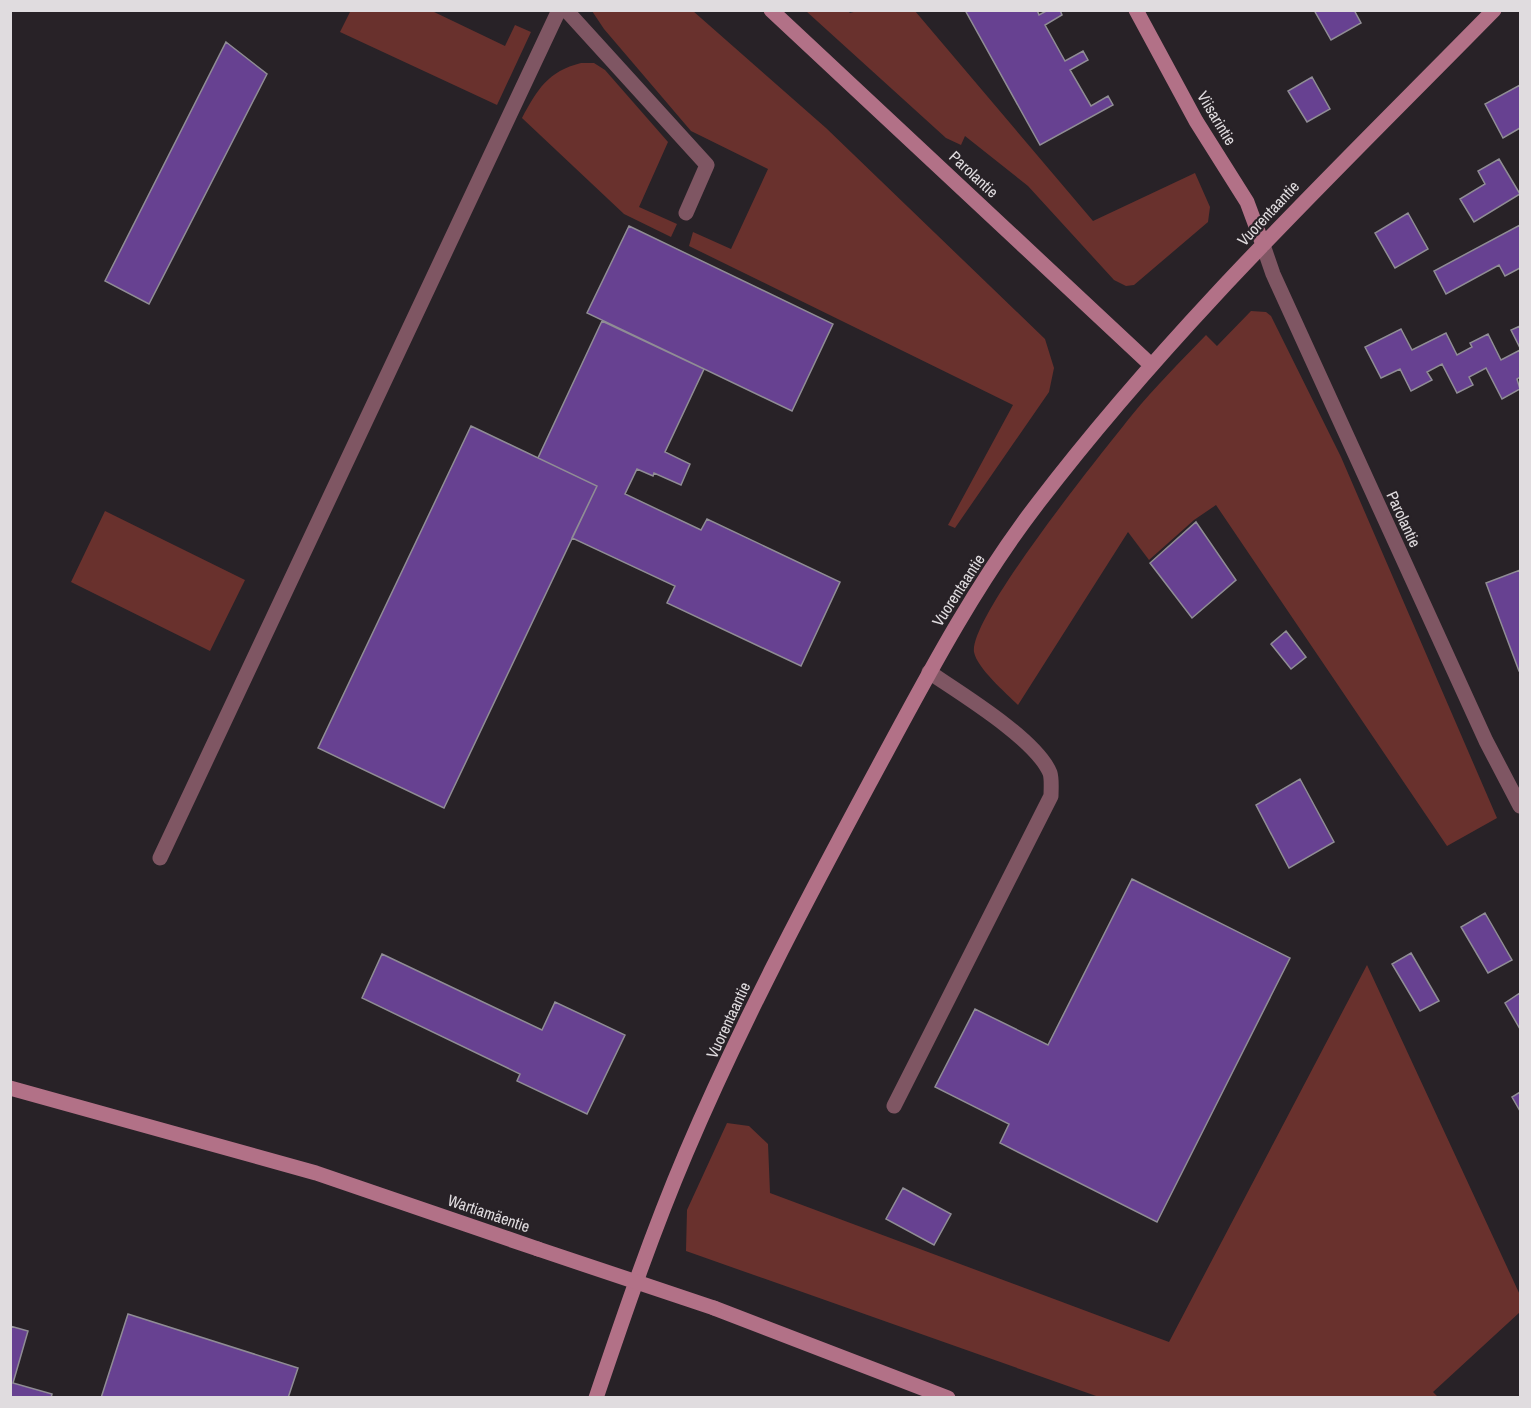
<svg xmlns="http://www.w3.org/2000/svg" width="1531" height="1408" font-family="'Archivo Narrow',sans-serif">
<rect width="100%" height="100%" fill="#282227"/>
<path fill="#69312d" d="M 351,10 L 432,11 L 505,46 L 515,25 L 531,32 L 497,105 L 340,32 Z
M 861,10 L 915,11 L 1093,221 L 1195,173 L 1210,207 L 1208,222 L 1134,285 L 1126,286 L 1114,280 L 1028,186 L 965,136 L 961,145 L 946,138 L 806,11 L 848,11 L 850,13 Z
M 592,11 L 693,11 L 826,128 L 1045,339 L 1054,368 L 1049,392 L 955,528 L 948,525 L 1013,405 L 689,246 L 693,232 L 731,249 L 768,169 L 691,131 L 604,29 Z
M 581,63 L 594,63 L 605,70 L 668,142 L 639,207 L 677,224 L 671,237 L 624,214 L 522,118 C 537,90 548,71 581,63 Z
M 1251,311 L 1266,312 L 1271,316 L 1341,457 L 1497,818 L 1447,846 L 1216,505 L 1194,520 L 1149,560 L 1128,532 L 1018,705 C 1006,693 977,668 974,652 C 969,617 1104,450 1132,415 C 1155,387 1181,361 1206,335 L 1217,346 Z
M 105,511 L 245,580 L 210,651 L 71,582 Z
M 1367,965 L 1520,1295 L 1520,1312 L 1433,1392 L 1438,1397 L 1099,1397 L 686,1251 L 687,1210 L 727,1123 L 749,1126 L 768,1144 L 770,1193 L 1169,1342 Z"/>
<path fill="#674191" stroke="#908d95" stroke-width="1.5" d="M 965,10 L 1037,10 L 1039,15 L 1048,10 L 1060,10 L 1062,15 L 1045,25 L 1065,61 L 1083,51 L 1088,60 L 1070,70 L 1091,106 L 1108,96 L 1113,105 L 1040,145 Z
M 1314,10 L 1354,10 L 1361,23 L 1331,40 Z
M 226,42 L 267,74 L 149,304 L 105,281 Z
M 1312,77 L 1330,109 L 1307,122 L 1288,91 Z
M 1520,85 L 1520,128 L 1503,138 L 1485,104 Z
M 1499,159 L 1520,194 L 1474,222 L 1460,199 L 1485,184 L 1478,171 Z
M 1408,213 L 1428,249 L 1395,268 L 1375,233 Z
M 1520,225 L 1520,268 L 1505,276 L 1499,265 L 1446,294 L 1434,271 Z
M 629,226 L 833,324 L 792,411 L 587,313 Z
M 602,321 L 704,369 L 665,452 L 690,464 L 681,485 L 654,473 L 653,476 L 637,469 L 625,494 L 701,530 L 707,519 L 840,582 L 801,666 L 667,603 L 675,586 L 572,538 L 597,486 L 538,458 Z
M 1520,326 L 1520,348 L 1511,330 Z
M 1401,329 L 1412,350 L 1446,333 L 1457,355 L 1472,347 L 1470,343 L 1488,334 L 1501,360 L 1520,350 L 1520,377 L 1517,379 L 1520,389 L 1502,399 L 1486,368 L 1469,377 L 1473,385 L 1457,393 L 1442,364 L 1427,372 L 1432,380 L 1411,391 L 1400,369 L 1381,378 L 1365,347 Z
M 471,426 L 597,486 L 444,808 L 318,748 Z
M 1196,522 L 1236,580 L 1192,618 L 1150,563 Z
M 1520,570 L 1520,671 L 1519,671 L 1486,583 Z
M 1286,631 L 1306,657 L 1291,669 L 1271,644 Z
M 1300,779 L 1334,842 L 1289,868 L 1256,805 Z
M 1132,879 L 1290,958 L 1157,1222 L 1000,1143 L 1009,1124 L 935,1087 L 975,1009 L 1048,1045 Z
M 1485,913 L 1512,960 L 1488,973 L 1461,927 Z
M 1411,953 L 1439,1001 L 1420,1011 L 1392,964 Z
M 382,954 L 542,1030 L 555,1002 L 625,1035 L 587,1114 L 517,1081 L 520,1074 L 362,998 Z
M 1520,993 L 1520,1029 L 1505,1003 Z
M 1520,1092 L 1520,1111 L 1512,1097 Z
M 903,1188 L 951,1214 L 934,1245 L 886,1219 Z
M 128,1314 L 298,1368 L 288,1398 L 101,1398 Z
M 10,1326 L 28,1331 L 13,1383 L 52,1394 L 51,1398 L 10,1398 Z"/>
<g fill="none" stroke-linecap="round" stroke-linejoin="round">
<path stroke="#7f5663" stroke-width="15" d="M 566,10 L 707,165 L 686,213
M 160,858 L 559,10
M 894,1106 L 1051,796 C 1051,790 1052,779 1050,773 C 1036,739 960,693 929,672"/>
<path stroke="#7f5663" stroke-width="15" d="M 1263,245 L 1273,274 L 1486,741 L 1520,806"/>
<path stroke="#b27187" stroke-width="15" d="M 771,10 L 1151,365
M 1136,10 L 1196,121 L 1247,202 L 1263,245
M 10,1088 L 316,1173 L 538,1249
M 714,1308 L 948,1398
M 596,1398 C 624,1315 652,1233 686,1153 C 740,1026 804,905 869,784 C 921,688 971,590 1038,503 C 1174,325 1337,170 1494,10"/>
<path stroke="#b27187" stroke-width="15" d="M 538,1249 L 714,1308"/>
</g>
<g text-anchor="middle" dominant-baseline="central" stroke-width="4.5" stroke-linejoin="round" paint-order="stroke">
<g font-size="16" fill="#e0dcdf" stroke="#282227">
<text transform="translate(1217 118) rotate(59)">Viisarintie</text>
<text transform="translate(974 174) rotate(43)">Parolantie</text>
<text transform="translate(1268 213) rotate(-47)">Vuorentaantie</text>
<text transform="translate(1404 519) rotate(65)">Parolantie</text>
<text transform="translate(958 590) rotate(-57)">Vuorentaantie</text>
<text transform="translate(728 1020) rotate(-65)">Vuorentaantie</text>
<text transform="translate(489 1213) rotate(19)">Wartiamäentie</text>
</g>
</g>
<rect width="1531" height="1408" fill="none" stroke="#e0dcdf" stroke-width="24"/>
</svg>
